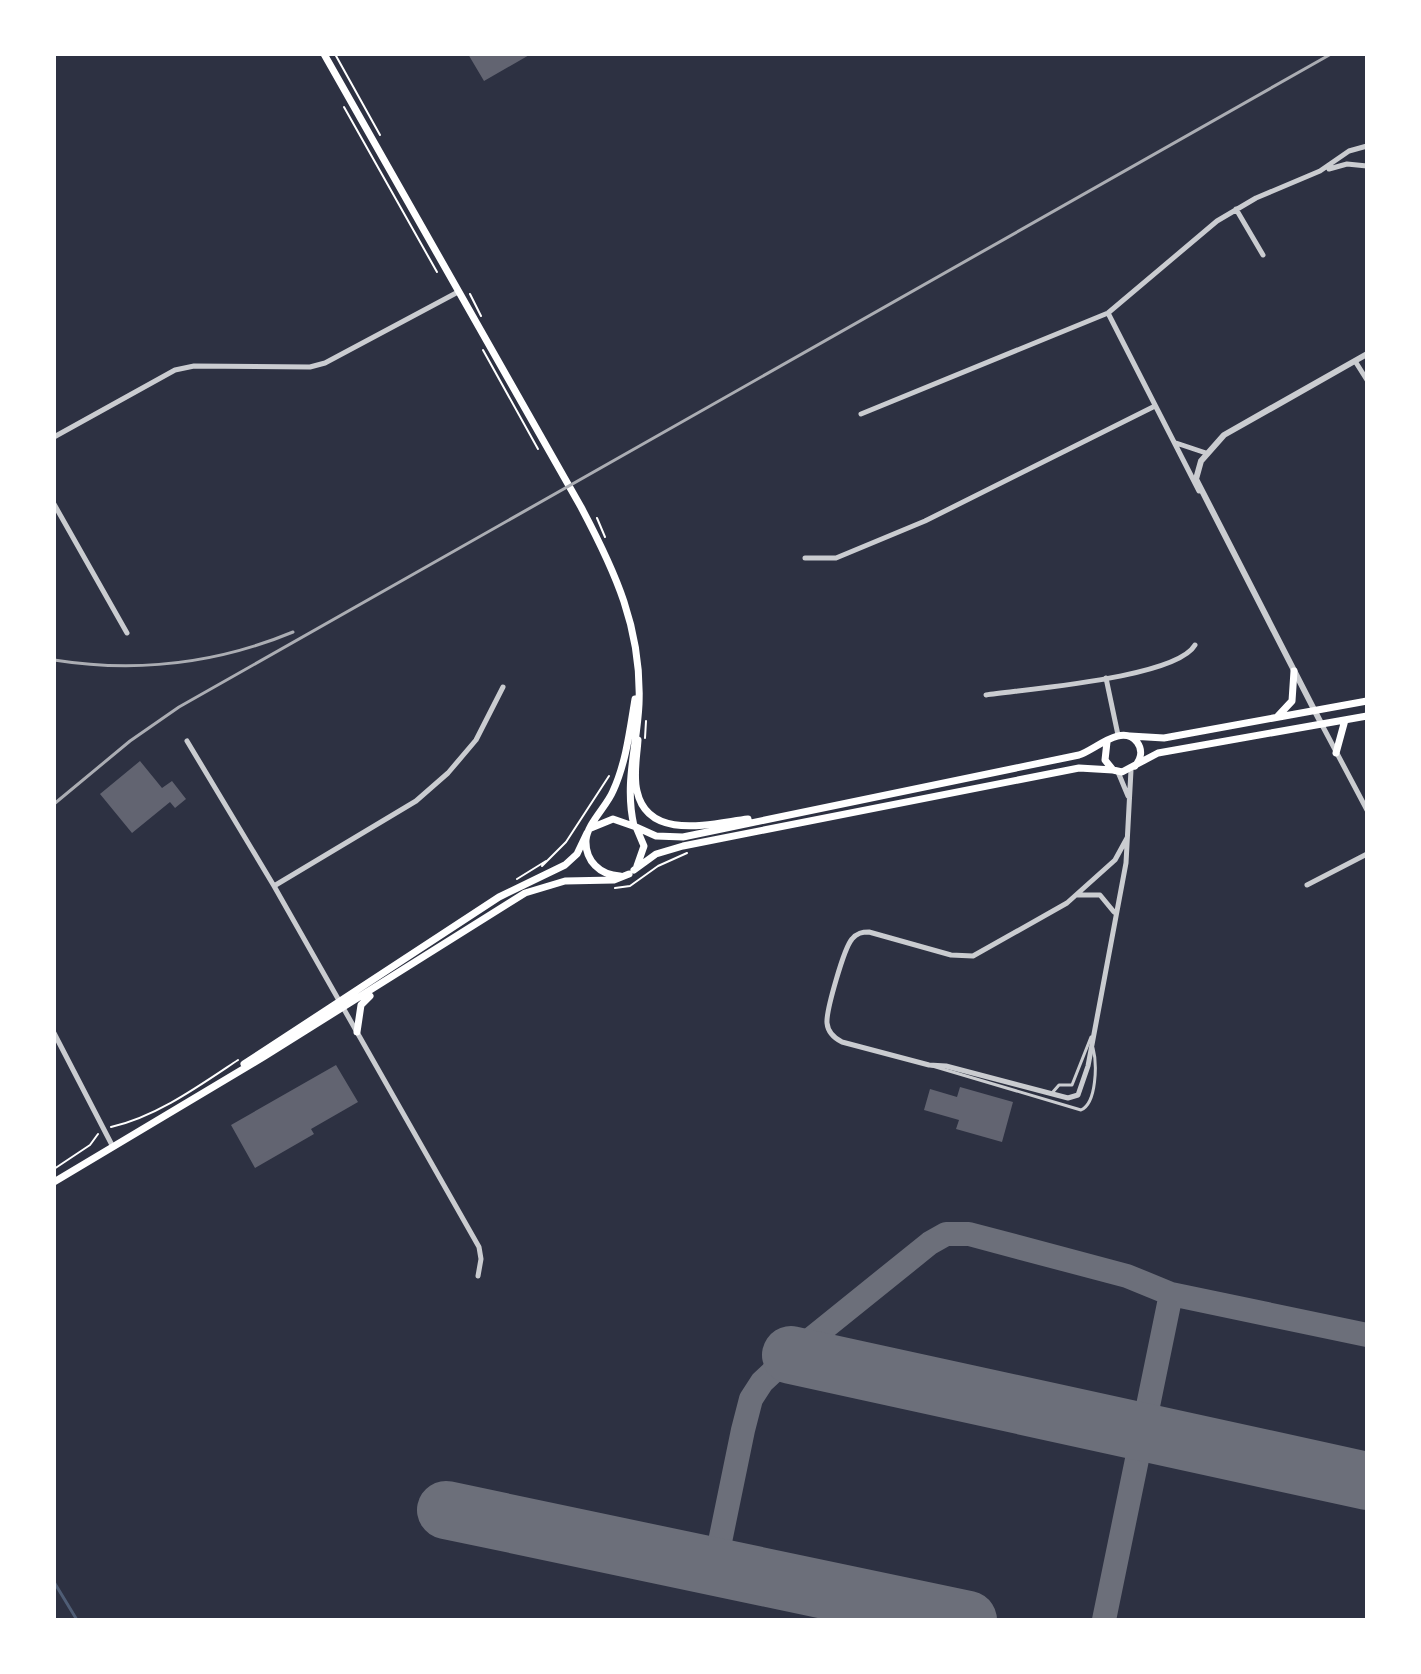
<svg xmlns="http://www.w3.org/2000/svg" width="1421" height="1674" font-family="'Golos Text',sans-serif">
<rect width="100%" height="100%" fill="#2d3142"/>
<g fill="none" stroke-linecap="round" stroke-linejoin="round">
<path stroke="#4f5d75" stroke-width="3" d="M 54,1582 L 77,1620"/>
<path stroke="#6c6f7a" stroke-width="24" d="M 715,1566 L 743,1430 L 751,1399 L 762,1382 L 791,1355 L 930,1243 L 946,1234 L 969,1234 L 1127,1276 L 1171,1294 L 1367,1335
M 1104,1620 L 1171,1294"/>
<path stroke="#6c6f7a" stroke-width="58" d="M 791,1355 L 1367,1481
M 446,1510 L 968,1620"/>
</g>
<path fill="#626471" d="M 468,54 L 531,54 L 484,81 Z
M 140,761 L 162,788 L 172,781 L 186,799 L 175,808 L 170,802 L 132,833 L 100,794 Z
M 336,1065 L 358,1102 L 311,1129 L 314,1134 L 255,1168 L 231,1125 Z
M 960,1087 L 1013,1102 L 1002,1142 L 956,1129 L 959,1120 L 924,1110 L 930,1089 L 957,1097 Z"/>
<g fill="none" stroke-linecap="round" stroke-linejoin="round">
<path stroke="#fff" stroke-width="2" d="M 335,54 L 380,135
M 344,107 L 437,272
M 470,294 L 481,316
M 483,350 L 538,449
M 597,518 L 605,537
M 645,738 L 646,721
M 542,866 L 566,842 L 609,776
M 517,879 L 546,861
M 615,888 L 630,886 L 658,866 L 687,853
M 111,1127 C 156,1117 199,1086 238,1060
M 54,1169 L 90,1145 L 98,1134"/>
<path stroke="#caccd0" stroke-width="3" d="M 929,1065 L 1081,1110 C 1097,1103 1097,1063 1093,1048
M 1052,1093 L 1059,1085 L 1072,1085 L 1091,1037"/>
<path stroke="#caccd0" stroke-width="5" d="M 1329,169 L 1347,164 L 1367,166
M 1236,209 L 1263,255
M 1108,313 L 1199,491
M 1355,361 L 1367,380
M 861,414 L 1108,313 L 1217,221 L 1256,198 L 1320,171 L 1349,151 L 1367,146
M 54,437 L 175,370 L 194,366 L 310,367 L 325,363 L 458,292
M 1176,443 L 1206,453
M 54,504 L 127,633
M 805,558 L 836,558 L 925,521 L 1155,406
M 1106,678 L 1118,735
M 986,695 C 1026,689 1176,678 1195,645
M 1322,725 L 1367,810
M 187,741 L 274,886 L 479,1247 L 481,1259 L 478,1276
M 1118,772 L 1128,796
M 1127,838 L 1115,860 L 1067,903 L 973,956 L 951,955 L 869,932 C 862,932 857,933 852,939 C 844,948 826,1011 827,1023 C 828,1033 834,1038 842,1042 L 929,1065 L 946,1066 L 1068,1098 L 1078,1095 L 1088,1066 L 1126,863 L 1131,770
M 1307,885 L 1367,854
M 274,886 L 416,801 L 448,773 L 476,740 L 503,687
M 1078,895 L 1100,895 L 1114,912
M 54,1033 L 113,1147"/>
<path stroke="#caccd0" stroke-width="6" d="M 1322,725 L 1196,479 L 1201,461 L 1224,435 L 1367,354"/>
<path stroke="#fff" stroke-width="7" d="M 324,54 L 581,507 C 615,571 642,629 639,704 C 637,747 624,783 634,826
M 1278,716 L 1292,701 L 1294,671
M 1130,736 L 1164,738 L 1367,701
M 638,740 C 637,756 633,775 637,791 C 648,842 713,823 748,819
M 1107,742 L 1105,760 L 1113,770 L 1122,772 L 1158,753 L 1367,716
M 1336,753 L 1345,720
M 636,827 L 656,836 L 683,837 L 1079,755 C 1095,750 1122,723 1137,742 C 1143,750 1141,759 1135,766
M 591,828 L 613,819 L 636,827 L 644,846 L 637,866
M 634,870 L 656,854 L 683,846 L 1079,768 L 1113,770
M 620,876 C 600,875 585,861 586,840 C 587,824 607,806 613,791 C 626,763 630,729 635,699
M 357,1032 L 361,1005 L 370,996
M 244,1064 L 499,897 L 565,865 L 577,854 L 587,833
M 54,1182 L 265,1056 L 525,893 L 565,881 L 614,880 L 629,874"/>
<path stroke="#abadb3" stroke-width="3" d="M 54,660 C 136,673 216,664 293,632
M 54,804 L 130,741 L 179,707 L 1331,54"/>
</g>
<rect width="1421" height="1674" fill="none" stroke="#ffffff" stroke-width="112"/>
</svg>
